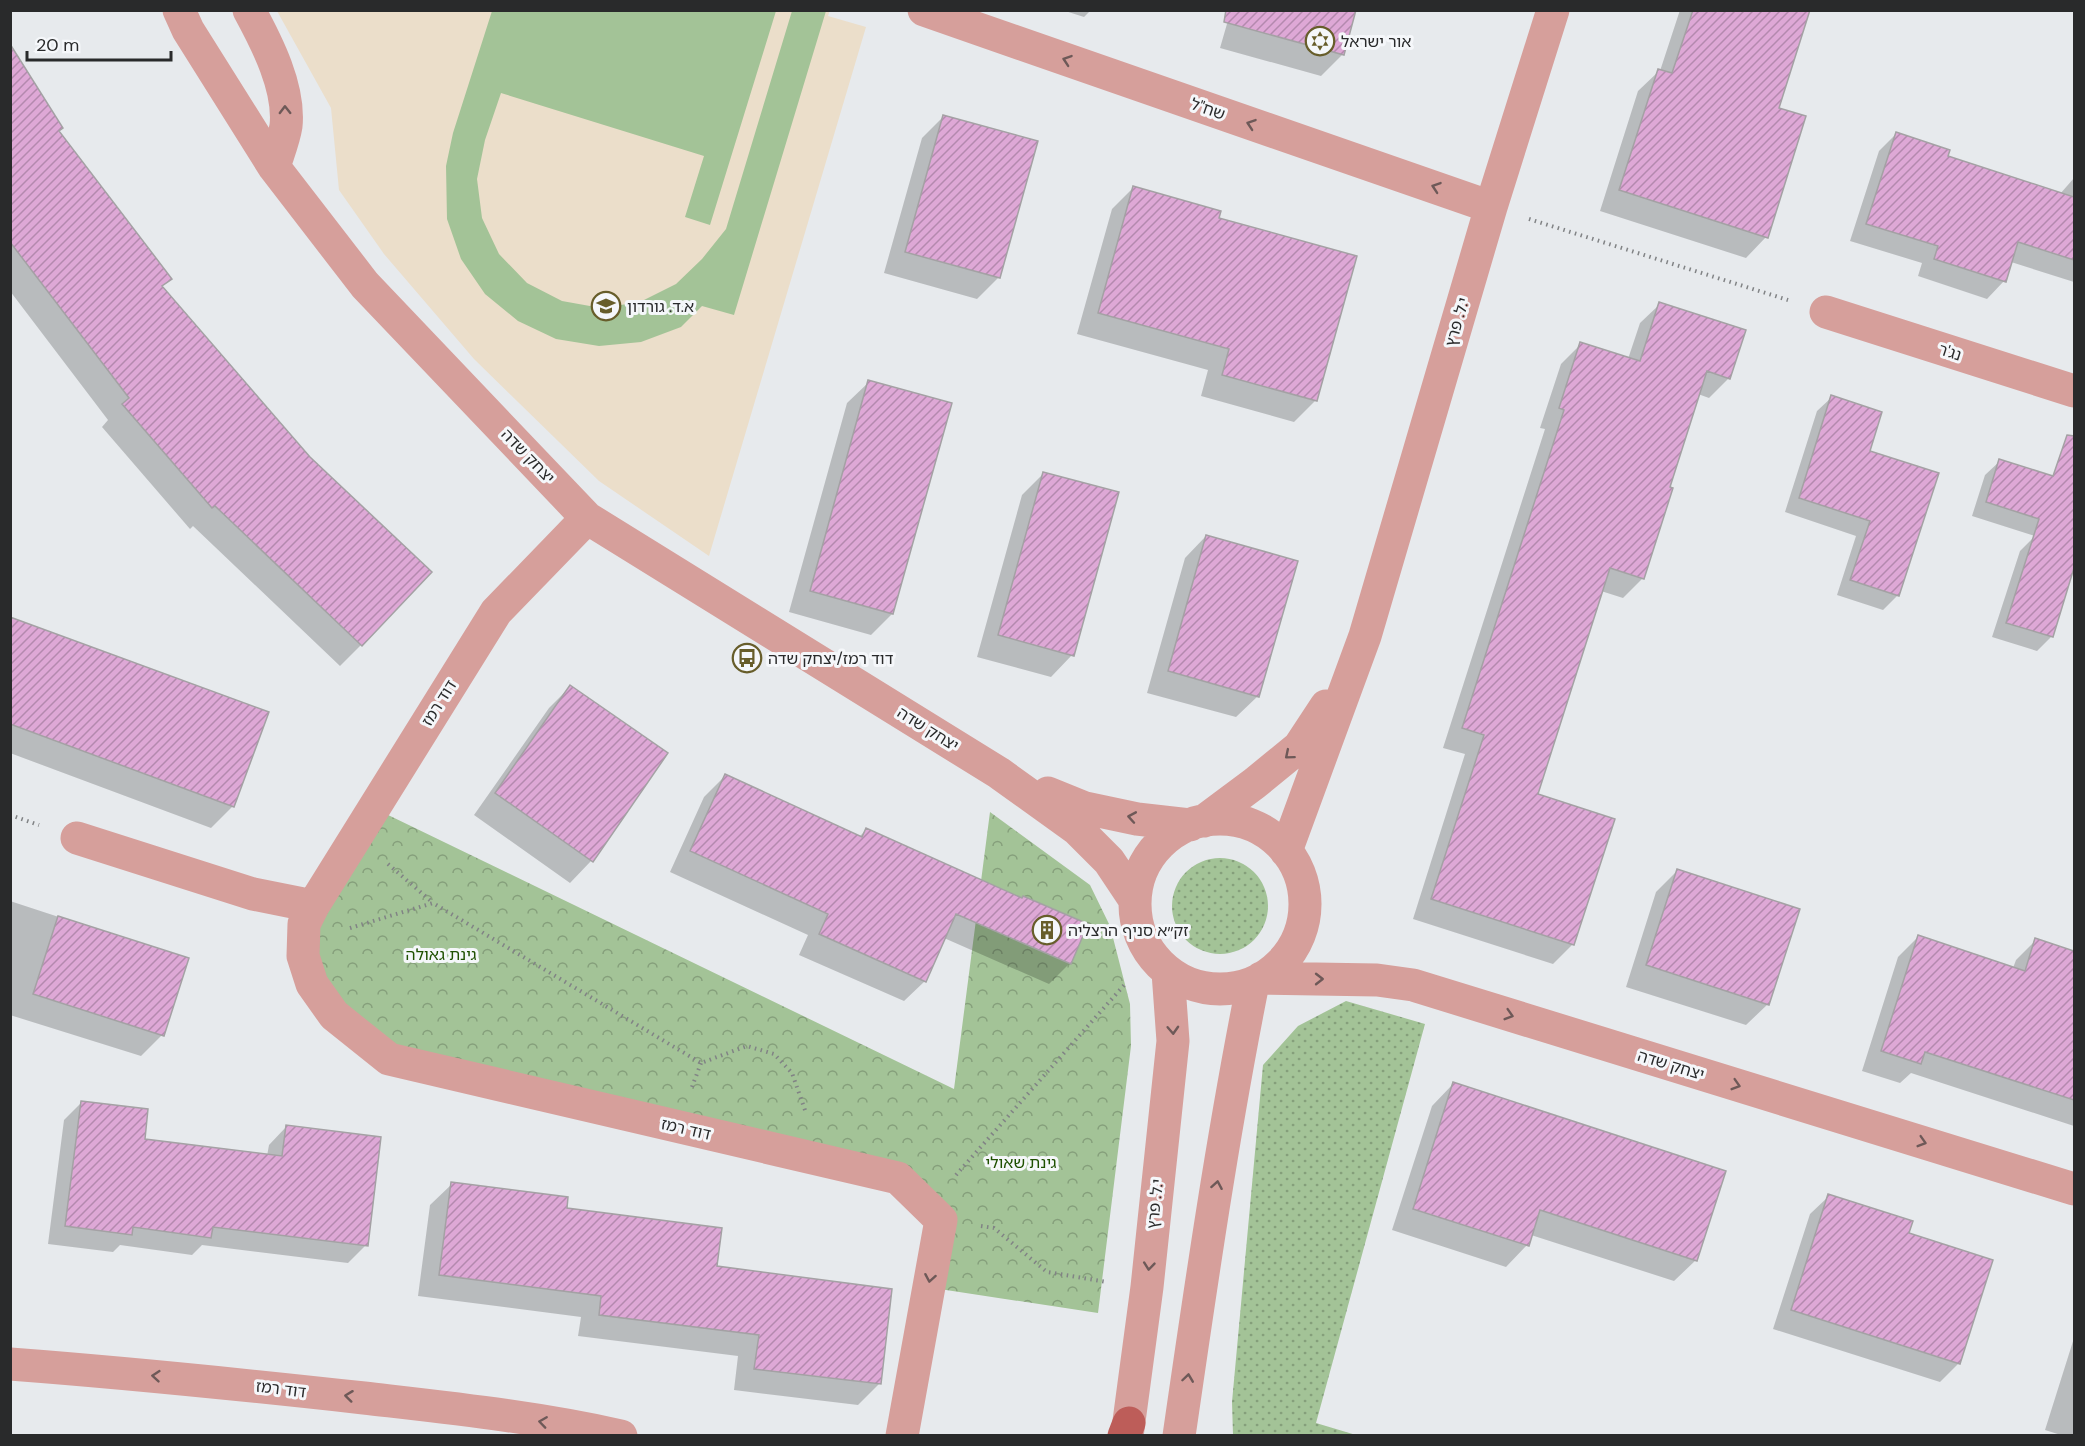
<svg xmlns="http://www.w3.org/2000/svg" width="2085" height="1446" font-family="'DM Sans','Noto Sans Hebrew',sans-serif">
<defs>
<pattern id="grass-dots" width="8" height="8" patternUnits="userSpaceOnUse" patternTransform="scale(1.5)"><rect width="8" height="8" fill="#a3c397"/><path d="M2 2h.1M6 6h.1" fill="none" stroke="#859f7b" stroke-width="1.8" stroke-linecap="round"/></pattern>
<pattern id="park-crowns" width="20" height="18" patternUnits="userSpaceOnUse" patternTransform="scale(1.5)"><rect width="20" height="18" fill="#a3c397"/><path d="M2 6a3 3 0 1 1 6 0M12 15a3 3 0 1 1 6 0" fill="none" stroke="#859f7b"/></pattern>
<pattern id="building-hatch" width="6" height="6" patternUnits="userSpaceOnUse" patternTransform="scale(1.5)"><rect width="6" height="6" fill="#dea8d6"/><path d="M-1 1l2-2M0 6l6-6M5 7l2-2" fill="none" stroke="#b489ae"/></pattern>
</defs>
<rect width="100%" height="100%" fill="#e7eaed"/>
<path fill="#ebdeca" d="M 830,10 L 828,16 L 866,27 L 709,556 L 599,481 L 474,359 L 384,254 L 339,190 L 331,108 L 277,11 Z"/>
<path fill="url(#grass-dots)" d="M1172 906a48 48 0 1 1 96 0a48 48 0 1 1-96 0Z
M 1346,1001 L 1425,1024 L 1316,1423 L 1356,1435 L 1233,1435 L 1232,1402 L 1263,1065 L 1298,1026 Z"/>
<path fill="url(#park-crowns)" d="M 990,812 L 1090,885 L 1110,926 L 1130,1004 L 1131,1046 L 1098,1313 L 933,1288 L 943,1218 L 898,1174 L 393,1047 L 345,1008 L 320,978 L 314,925 L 384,813 L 954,1089 Z"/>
<path fill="#a3c397" d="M 492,11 L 776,11 L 710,225 L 685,217 L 704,156 L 501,93 L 485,140 L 477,179 L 482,218 L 499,254 L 527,283 L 562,301 L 601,308 L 640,302 L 676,284 L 702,259 L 726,229 L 792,11 L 826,11 L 734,315 L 702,306 L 681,327 L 641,342 L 599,346 L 556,339 L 518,321 L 485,294 L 461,259 L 447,219 L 446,166 L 453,133 Z"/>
<path fill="#0003" d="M 1062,10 L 1091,10 L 1084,17 Z
M 1231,10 L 1355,10 L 1342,55 L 1321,76 L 1220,48 Z
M 1680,10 L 1809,10 L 1777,109 L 1766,237 L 1746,258 L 1600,211 L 1638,91 L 1659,71 L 1660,71 Z
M 10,47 L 57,132 L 170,279 L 161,287 L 309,458 L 361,645 L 340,666 L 193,526 L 190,529 L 102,427 L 108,420 L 10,291 Z
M 943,117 L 999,277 L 977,299 L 884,273 L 922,138 Z
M 1896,134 L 1946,157 L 2060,194 L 2074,178 L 2074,282 L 2011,262 L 2004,281 L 1987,299 L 1918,276 L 1922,263 L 1850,241 L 1879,151 Z
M 1133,188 L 1218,219 L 1315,401 L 1294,422 L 1201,396 L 1208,370 L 1077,334 L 1112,209 Z
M 1660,304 L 1729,378 L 1709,398 L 1698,394 L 1668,488 L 1643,578 L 1623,598 L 1601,591 L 1536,795 L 1573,944 L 1553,964 L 1413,919 L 1465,754 L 1443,748 L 1545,429 L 1540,428 L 1561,364 L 1581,344 L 1628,359 L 1640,323 Z
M 869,382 L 892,614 L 871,635 L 789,612 L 847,403 Z
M 1832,397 L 1868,452 L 1898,595 L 1883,610 L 1837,595 L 1856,536 L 1785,512 L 1817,411 Z
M 2000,461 L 2074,485 L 2074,517 L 2071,529 L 2056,543 L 2074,549 L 2074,563 L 2051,637 L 2037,651 L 1992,637 L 2020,551 L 2035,536 L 1972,516 L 1985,475 Z
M 1044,473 L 1072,655 L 1051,677 L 977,657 L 1022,495 Z
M 1206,536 L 1258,696 L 1236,717 L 1147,693 L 1185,558 Z
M 10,619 L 233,806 L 211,828 L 10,753 Z
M 570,687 L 666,754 L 591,861 L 570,883 L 474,815 L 549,708 Z
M 725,776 L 859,837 L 866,830 L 1021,900 L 1086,925 L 1069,964 L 1049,984 L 944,938 L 925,981 L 904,1001 L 799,955 L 808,935 L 670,872 L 704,797 Z
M 1678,870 L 1768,1004 L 1746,1025 L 1626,987 L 1656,892 Z
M 10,901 L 187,959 L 162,1035 L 141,1056 L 10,1015 Z
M 1918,937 L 2013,968 L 2016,960 L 2036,940 L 2074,952 L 2074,1126 L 1911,1073 L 1900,1083 L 1862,1071 L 1898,957 Z
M 1453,1084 L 1696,1260 L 1674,1281 L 1531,1235 L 1527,1245 L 1506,1267 L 1392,1230 L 1432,1106 Z
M 82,1102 L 143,1140 L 267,1156 L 269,1145 L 286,1127 L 366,1245 L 348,1263 L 202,1245 L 192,1255 L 120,1245 L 113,1252 L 48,1244 L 64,1120 Z
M 452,1184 L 565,1209 L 715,1268 L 879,1384 L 858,1405 L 734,1390 L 738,1356 L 578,1336 L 581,1317 L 418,1296 L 430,1205 Z
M 1829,1196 L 1959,1363 L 1940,1382 L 1773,1329 L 1810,1214 Z
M 2074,1338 L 2074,1436 L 2064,1436 L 2045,1430 Z"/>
<path fill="url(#building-hatch)" stroke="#a4a1a4" stroke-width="1.5" d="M 1226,10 L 1356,10 L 1344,55 L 1224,22 Z
M 1693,10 L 1810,10 L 1779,108 L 1806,116 L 1768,238 L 1619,190 L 1658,69 L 1672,73 Z
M 10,44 L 63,128 L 59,131 L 172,279 L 162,286 L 310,457 L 432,572 L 362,646 L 215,506 L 212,508 L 122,404 L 129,398 L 10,242 Z
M 943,115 L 1038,141 L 1000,278 L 905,252 Z
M 1896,132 L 1950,150 L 1948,156 L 2074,197 L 2074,260 L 2018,242 L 2006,282 L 1934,259 L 1938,246 L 1866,224 Z
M 1133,186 L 1221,211 L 1219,218 L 1357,256 L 1317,401 L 1222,375 L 1229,349 L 1098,313 Z
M 1659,302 L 1746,330 L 1730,379 L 1707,371 L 1670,487 L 1673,488 L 1644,579 L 1610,568 L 1538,794 L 1615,819 L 1574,945 L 1431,899 L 1484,735 L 1462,728 L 1564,410 L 1559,408 L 1580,342 L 1640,361 Z
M 868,380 L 952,403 L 893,614 L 810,591 Z
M 1831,395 L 1882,412 L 1870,451 L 1939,473 L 1899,596 L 1850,580 L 1870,521 L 1799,498 Z
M 2067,435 L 2074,436 L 2074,568 L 2053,637 L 2006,623 L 2039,519 L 1986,502 L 1999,459 L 2053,476 Z
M 1043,472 L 1119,492 L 1074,656 L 998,635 Z
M 1206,535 L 1298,561 L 1259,697 L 1168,671 Z
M 10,617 L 269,712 L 234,807 L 10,724 Z
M 570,685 L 668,753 L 593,862 L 495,793 Z
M 725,774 L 862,837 L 866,828 L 1022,898 L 1023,896 L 1088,924 L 1071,964 L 956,914 L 926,982 L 819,934 L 828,914 L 690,851 Z
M 1677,869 L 1800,909 L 1769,1005 L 1646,965 Z
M 58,916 L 189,958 L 164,1036 L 33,994 Z
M 1918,935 L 2025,971 L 2035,938 L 2074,951 L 2074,1100 L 1925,1052 L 1921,1064 L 1881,1051 Z
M 1453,1082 L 1726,1171 L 1697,1261 L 1540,1210 L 1529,1246 L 1413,1209 Z
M 81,1101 L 148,1109 L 145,1139 L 282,1156 L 286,1125 L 381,1137 L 368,1246 L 213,1227 L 211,1238 L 133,1227 L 132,1235 L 65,1226 Z
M 451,1182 L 568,1197 L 567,1208 L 722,1228 L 717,1266 L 892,1289 L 881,1384 L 754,1369 L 759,1335 L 599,1315 L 601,1296 L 439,1275 Z
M 1828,1194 L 1913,1221 L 1909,1233 L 1993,1260 L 1960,1364 L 1791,1310 Z"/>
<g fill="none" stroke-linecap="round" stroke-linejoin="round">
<path stroke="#818385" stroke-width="4" stroke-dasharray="1.5 4.5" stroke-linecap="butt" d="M 1529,219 L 1788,300
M 10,815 L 39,825
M 388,864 L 432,902
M 350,928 L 433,903 L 701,1063 L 747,1046 L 774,1054 L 792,1073 L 806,1113
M 692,1087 L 701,1063
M 956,1175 L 1126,983
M 981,1226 L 994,1228 L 1047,1272 L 1107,1282"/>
<path stroke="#d69f9b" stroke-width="33" d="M 179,10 L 188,30 L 274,167 L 365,285 L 587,518 L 999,773 L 1077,829 L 1109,861 L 1135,900
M 249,10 C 267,43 290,88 286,126 C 284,139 278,154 274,167
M 924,10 L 1491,207
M 1826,312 L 2074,391
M 587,518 L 496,612 L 313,906 L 304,924 L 303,956 L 312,984 L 334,1015 L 389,1059 L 898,1178 L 941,1220 L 902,1436
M 1048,793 L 1085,808 L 1137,819 L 1190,825
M1135 904a85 85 0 1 1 170 0a85 85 0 1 1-170 0Z
M 1204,821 L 1255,783 L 1299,747 L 1326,706
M 77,838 L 253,894 L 313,906
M 1286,851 L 1365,636 L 1491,207 L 1553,10
M 1261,978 L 1377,980 L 1413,985 L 2074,1189
M 10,1364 C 129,1373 246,1385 364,1398 C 450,1408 537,1417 621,1436
M 1127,1436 L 1147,1287 L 1173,1041 L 1168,972
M 1179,1436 C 1201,1284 1223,1133 1253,983"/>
<path stroke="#bd5d59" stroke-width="33" d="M 1124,1436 L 1129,1423"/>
</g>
<defs><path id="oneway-chevron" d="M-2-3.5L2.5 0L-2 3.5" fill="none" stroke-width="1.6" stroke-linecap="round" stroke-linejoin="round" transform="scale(1.5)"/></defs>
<g stroke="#6e5958">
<use href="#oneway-chevron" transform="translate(1067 60) rotate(-161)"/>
<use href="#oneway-chevron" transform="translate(285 110) rotate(-91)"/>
<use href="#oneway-chevron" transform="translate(1251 124) rotate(-161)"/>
<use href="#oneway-chevron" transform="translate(1436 187) rotate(-161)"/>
<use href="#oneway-chevron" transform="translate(1289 755) rotate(140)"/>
<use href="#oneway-chevron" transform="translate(1132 817) rotate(-170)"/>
<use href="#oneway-chevron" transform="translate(1319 979)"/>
<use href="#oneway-chevron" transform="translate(1509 1015) rotate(17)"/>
<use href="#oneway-chevron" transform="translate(1173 1030) rotate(87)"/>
<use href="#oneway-chevron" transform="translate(1736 1085) rotate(17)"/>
<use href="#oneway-chevron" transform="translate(1922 1142) rotate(17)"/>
<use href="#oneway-chevron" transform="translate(1217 1185) rotate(-80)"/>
<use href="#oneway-chevron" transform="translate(1149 1266) rotate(96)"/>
<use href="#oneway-chevron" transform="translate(930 1278) rotate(100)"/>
<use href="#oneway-chevron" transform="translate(156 1376) rotate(-175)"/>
<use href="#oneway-chevron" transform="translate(1188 1378) rotate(-82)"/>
<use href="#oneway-chevron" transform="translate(349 1396) rotate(-173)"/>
<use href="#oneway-chevron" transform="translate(543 1422) rotate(-172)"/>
</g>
<defs>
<g id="synagogue-ring" transform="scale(1.5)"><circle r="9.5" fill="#f5f7fa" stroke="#675d2a" stroke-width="1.5"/><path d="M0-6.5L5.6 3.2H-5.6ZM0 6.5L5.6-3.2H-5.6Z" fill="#675d2a"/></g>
<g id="school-ring" transform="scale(1.5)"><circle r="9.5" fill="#f5f7fa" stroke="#675d2a" stroke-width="1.5"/><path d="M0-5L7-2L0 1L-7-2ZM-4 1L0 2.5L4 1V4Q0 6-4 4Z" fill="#675d2a"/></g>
<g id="bus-ring" transform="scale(1.5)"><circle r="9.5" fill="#f5f7fa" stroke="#675d2a" stroke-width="1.5"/><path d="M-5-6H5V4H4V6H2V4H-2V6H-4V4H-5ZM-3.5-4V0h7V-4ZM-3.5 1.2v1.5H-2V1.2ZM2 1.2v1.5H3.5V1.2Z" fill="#675d2a"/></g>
<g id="building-ring" transform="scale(1.5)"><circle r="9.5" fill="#f5f7fa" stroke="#675d2a" stroke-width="1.5"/><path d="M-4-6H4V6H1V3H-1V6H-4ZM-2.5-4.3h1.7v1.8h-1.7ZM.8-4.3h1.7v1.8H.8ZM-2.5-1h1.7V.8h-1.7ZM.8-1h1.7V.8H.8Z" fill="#675d2a"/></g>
</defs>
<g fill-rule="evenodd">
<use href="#synagogue-ring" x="1320" y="41"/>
<use href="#school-ring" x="606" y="306"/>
<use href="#bus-ring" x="747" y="658"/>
<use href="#building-ring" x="1047" y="930"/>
</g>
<g text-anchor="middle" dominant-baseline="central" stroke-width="6" stroke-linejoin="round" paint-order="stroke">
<g font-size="16" fill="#292a2b" stroke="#f5f7fa" text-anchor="start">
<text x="1341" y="41">אור ישראל</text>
<text x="627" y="306">א.ד. גורדון</text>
<text x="768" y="658">דוד רמז/יצחק שדה</text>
<text x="1068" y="930">זק״א סניף הרצליה</text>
</g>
<g font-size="16" fill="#292a2b" stroke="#f5f7fa">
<text transform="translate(1208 109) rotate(19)">שח"ל</text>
<text transform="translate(1457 322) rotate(-74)">י.ל. פרץ</text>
<text transform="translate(1950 352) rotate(18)">נג'ר</text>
<text transform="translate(528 456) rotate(46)">יצחק שדה</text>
<text transform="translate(439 703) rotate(-58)">דוד רמז</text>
<text transform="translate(928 729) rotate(32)">יצחק שדה</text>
<text transform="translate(1671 1065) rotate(17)">יצחק שדה</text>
<text transform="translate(686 1129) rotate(13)">דוד רמז</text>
<text transform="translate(1155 1204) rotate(-84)">י.ל. פרץ</text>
<text transform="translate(281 1389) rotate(7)">דוד רמז</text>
</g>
<g font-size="16" fill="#1f5000" stroke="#f5f7fa">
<text x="441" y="954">גינת גאולה</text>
<text x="1021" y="1162">גינת שאולי</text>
</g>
</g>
<rect width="2085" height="1446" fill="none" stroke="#292a2b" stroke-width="24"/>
<path d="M27 51v9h144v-9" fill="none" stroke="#292a2b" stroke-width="3"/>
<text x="36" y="51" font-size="18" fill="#292a2b" stroke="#f5f7fa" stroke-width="4.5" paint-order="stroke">20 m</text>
</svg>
